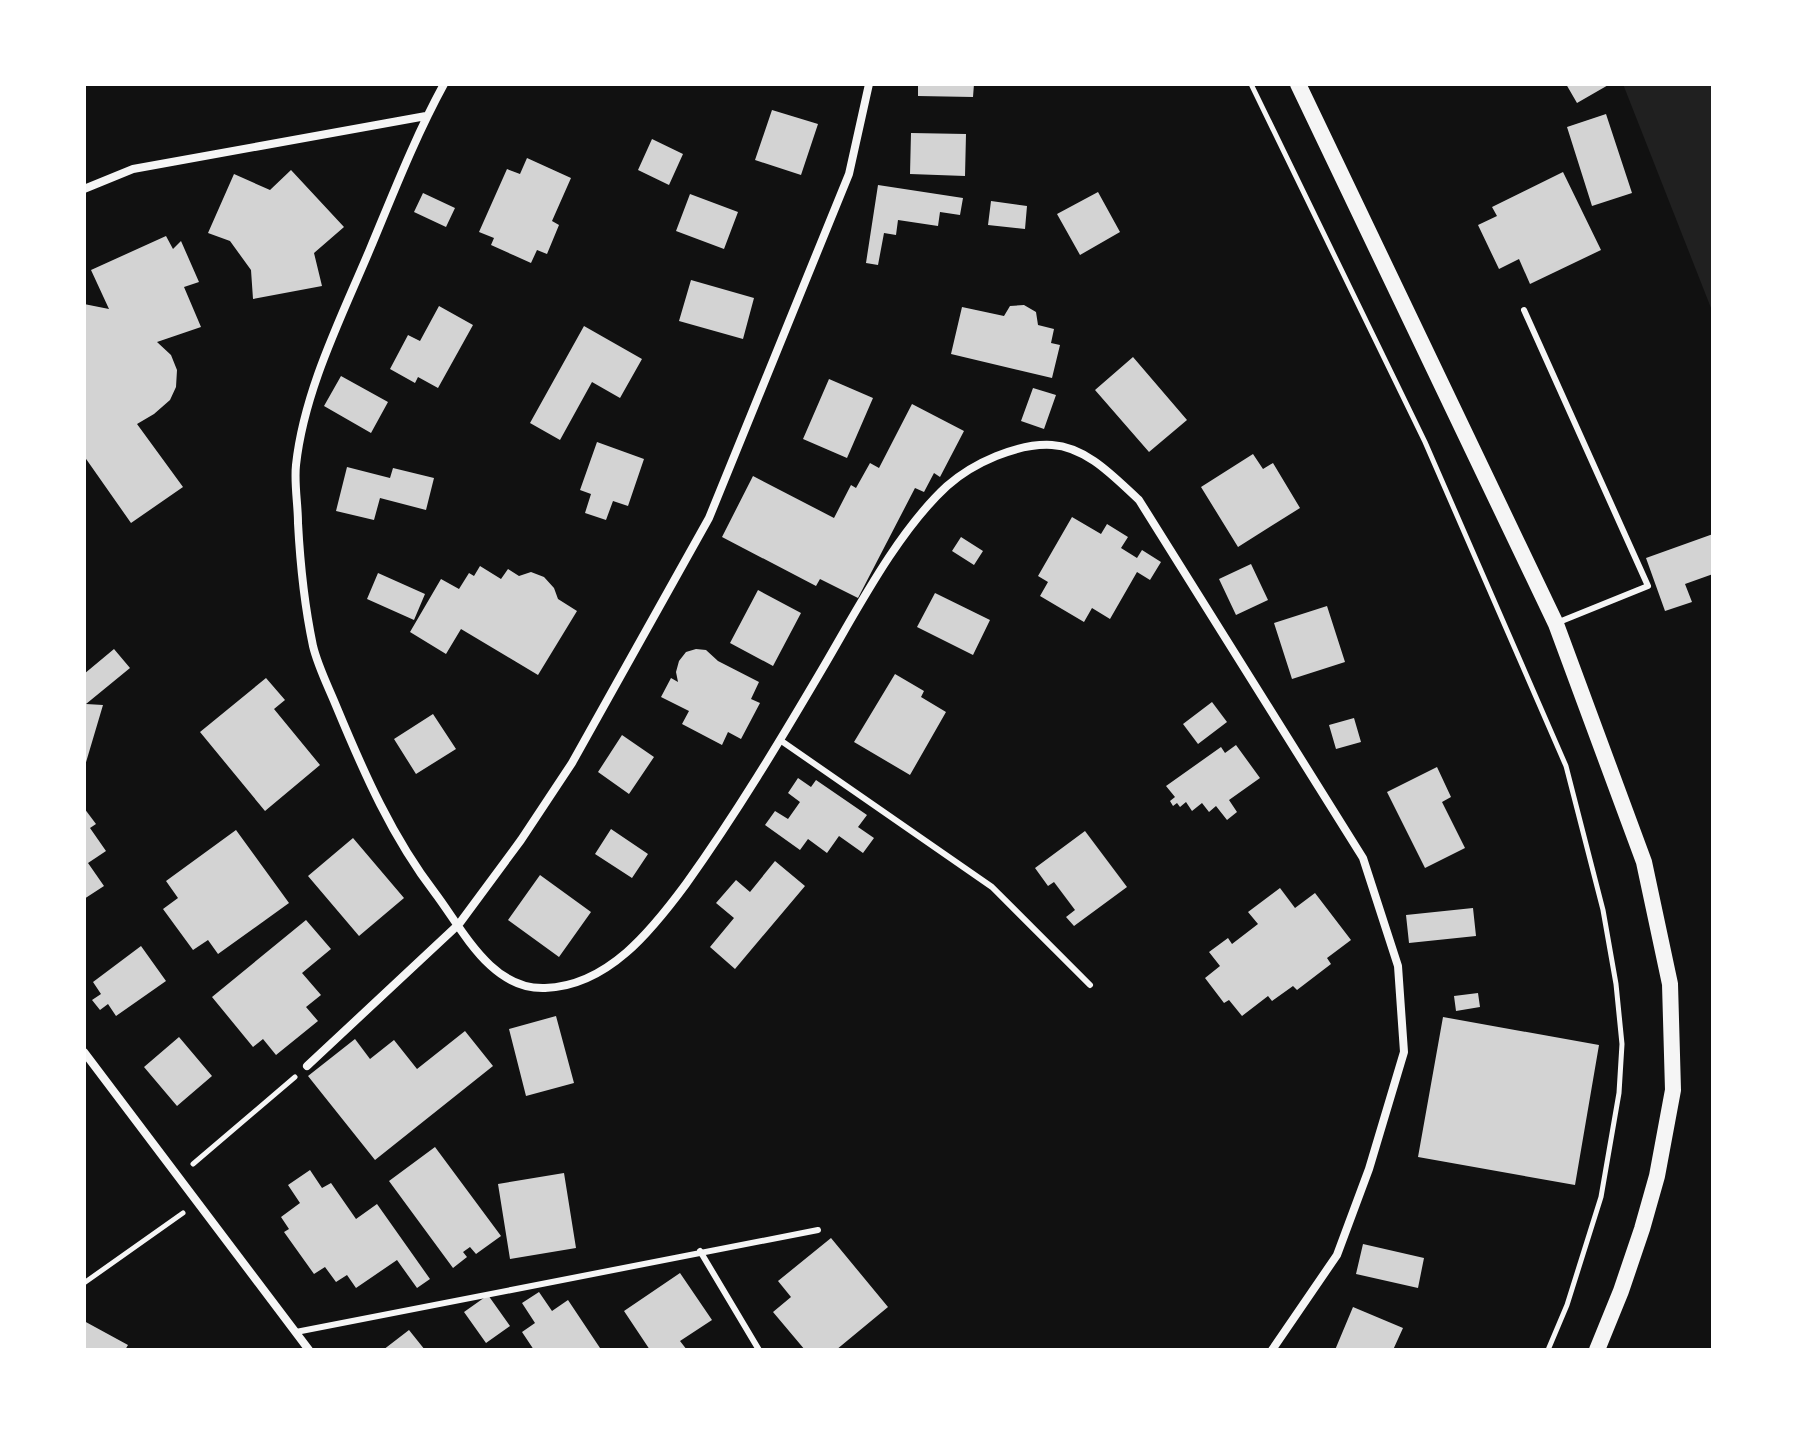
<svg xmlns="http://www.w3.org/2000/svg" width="1797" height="1434" font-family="'DejaVu Sans',sans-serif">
<rect width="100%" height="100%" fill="#111"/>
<path fill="#202020" d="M 1623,84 L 1713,84 L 1713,313 Z"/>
<path fill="#d3d3d3" d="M 918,84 L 974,84 L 973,97 L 918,96 Z
M 1566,84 L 1610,84 L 1577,103 Z
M 772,110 L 818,124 L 801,175 L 755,160 Z
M 1606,114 L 1632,193 L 1592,206 L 1567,127 Z
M 911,133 L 966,134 L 965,176 L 910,174 Z
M 652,139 L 683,154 L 669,185 L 638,170 Z
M 527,158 L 571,178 L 552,221 L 559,225 L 547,254 L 537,250 L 531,263 L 491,245 L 494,238 L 479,232 L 507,169 L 520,174 Z
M 291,170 L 344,227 L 314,253 L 322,286 L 253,299 L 251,270 L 230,241 L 208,233 L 234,174 L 270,190 Z
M 1563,172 L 1601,250 L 1530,284 L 1519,259 L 1499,269 L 1478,225 L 1497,216 L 1492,207 Z
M 878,185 L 963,198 L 960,215 L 940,212 L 938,226 L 898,220 L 896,235 L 884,233 L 878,265 L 866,263 Z
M 1098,192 L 1120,232 L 1080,255 L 1057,214 Z
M 423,193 L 455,208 L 446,227 L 414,212 Z
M 690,194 L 738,212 L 724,249 L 676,231 Z
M 991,201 L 1027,206 L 1025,229 L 988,225 Z
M 166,236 L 173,249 L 181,241 L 199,282 L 184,287 L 201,327 L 157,342 L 171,355 L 177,370 L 176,387 L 170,400 L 154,414 L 137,424 L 183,487 L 131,523 L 84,456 L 84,304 L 109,309 L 91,270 Z
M 691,280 L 754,298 L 743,339 L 679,321 Z
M 1024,305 L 1036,312 L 1038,325 L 1054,329 L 1051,343 L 1060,345 L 1052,378 L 951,354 L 962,307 L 1004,316 L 1010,306 Z
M 439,306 L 473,325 L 438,388 L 418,377 L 415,383 L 390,369 L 408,335 L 420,341 Z
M 584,326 L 642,359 L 620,398 L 592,382 L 560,440 L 530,423 Z
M 1133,357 L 1187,420 L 1149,452 L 1095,390 Z
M 341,376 L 388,402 L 371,433 L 324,406 Z
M 829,379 L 873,398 L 847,458 L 803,439 Z
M 1033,388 L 1056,395 L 1044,429 L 1021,421 Z
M 912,404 L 964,431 L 940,477 L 934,473 L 924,492 L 915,488 L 858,598 L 820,579 L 816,586 L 722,537 L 753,476 L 834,518 L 851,485 L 856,488 L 870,463 L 879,468 Z
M 597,442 L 644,459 L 628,506 L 613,501 L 606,520 L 585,513 L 591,494 L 580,490 Z
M 1253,454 L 1263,469 L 1273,463 L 1300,508 L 1238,547 L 1201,487 Z
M 347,467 L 390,478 L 393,468 L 434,478 L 426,510 L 380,498 L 374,520 L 336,511 Z
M 1072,517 L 1101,534 L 1107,524 L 1128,537 L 1121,548 L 1137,558 L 1142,550 L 1161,562 L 1150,580 L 1137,572 L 1110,619 L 1092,608 L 1084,622 L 1040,596 L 1048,582 L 1038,576 Z
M 1713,534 L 1713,574 L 1685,584 L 1692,602 L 1665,611 L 1646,558 Z
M 961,537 L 983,551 L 974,565 L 952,551 Z
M 1251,564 L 1268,600 L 1236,615 L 1219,579 Z
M 480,566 L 501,579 L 508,569 L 519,576 L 531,572 L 544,577 L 554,588 L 558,599 L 577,611 L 538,675 L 461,629 L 446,654 L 410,632 L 441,579 L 459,589 L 469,573 L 474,576 Z
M 378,573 L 425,594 L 414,620 L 367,599 Z
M 758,590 L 801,613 L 773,666 L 730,643 Z
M 935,593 L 990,620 L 973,655 L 917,627 Z
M 1327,606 L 1345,662 L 1292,679 L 1274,623 Z
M 114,649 L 130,668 L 86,704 L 103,705 L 84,769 L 84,674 Z
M 696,649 L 706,650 L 718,661 L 759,682 L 751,699 L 760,703 L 741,739 L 728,732 L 722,745 L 682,724 L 689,711 L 661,697 L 671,678 L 678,682 L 676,672 L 679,661 L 686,652 Z
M 895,674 L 924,691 L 921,697 L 946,712 L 910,775 L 854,742 Z
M 266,678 L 285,700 L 274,709 L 320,765 L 265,811 L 200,732 Z
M 1212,702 L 1227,722 L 1198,744 L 1183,724 Z
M 433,714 L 456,749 L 416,774 L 394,739 Z
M 1354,718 L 1361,742 L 1336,749 L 1329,725 Z
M 622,735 L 654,757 L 629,794 L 598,772 Z
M 1236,745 L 1260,778 L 1229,800 L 1237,812 L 1227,820 L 1216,806 L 1209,812 L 1202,803 L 1192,811 L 1186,802 L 1180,807 L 1177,803 L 1173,806 L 1170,801 L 1175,797 L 1166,786 L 1221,747 L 1225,753 Z
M 1437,767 L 1451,797 L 1442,802 L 1465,848 L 1425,868 L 1387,792 Z
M 798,778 L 811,787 L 816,780 L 867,815 L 858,827 L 874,838 L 863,853 L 839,836 L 827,853 L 808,839 L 800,850 L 765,825 L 775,811 L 788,819 L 800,802 L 788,793 Z
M 84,808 L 96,824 L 90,828 L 106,851 L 88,863 L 104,886 L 84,899 Z
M 611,829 L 648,854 L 632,878 L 595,854 Z
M 236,830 L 289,903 L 218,954 L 208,940 L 193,950 L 163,909 L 178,898 L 166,881 Z
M 1085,831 L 1127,887 L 1074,926 L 1066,917 L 1075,910 L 1054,882 L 1048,886 L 1035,868 Z
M 353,838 L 404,898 L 359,936 L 308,876 Z
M 775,861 L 805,886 L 735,969 L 710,947 L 734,918 L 716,903 L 736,880 L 750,892 Z
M 540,875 L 591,912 L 559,957 L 508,920 Z
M 1280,888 L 1295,908 L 1315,893 L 1351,940 L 1327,958 L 1331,964 L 1297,990 L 1293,986 L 1272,1001 L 1268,996 L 1242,1016 L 1229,1000 L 1224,1003 L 1205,978 L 1220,966 L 1209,952 L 1228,938 L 1232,944 L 1258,924 L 1248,912 Z
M 1473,908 L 1476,936 L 1409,943 L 1406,915 Z
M 306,920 L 331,949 L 302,973 L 321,995 L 306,1007 L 318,1021 L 276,1055 L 263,1039 L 253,1047 L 212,997 Z
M 141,946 L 166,981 L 116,1016 L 108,1004 L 100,1010 L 92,1000 L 101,994 L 93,982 Z
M 1478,993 L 1480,1007 L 1456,1011 L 1454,996 Z
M 556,1016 L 574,1083 L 526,1096 L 509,1029 Z
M 1443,1017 L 1599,1045 L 1575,1185 L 1418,1157 Z
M 465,1031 L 493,1066 L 375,1160 L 308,1076 L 355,1039 L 370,1059 L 394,1040 L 417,1069 Z
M 179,1037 L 212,1076 L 177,1106 L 144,1067 Z
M 435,1147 L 501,1236 L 476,1254 L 470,1247 L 463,1252 L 467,1257 L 453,1268 L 389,1181 Z
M 310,1170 L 322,1188 L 331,1183 L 356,1219 L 377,1204 L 430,1279 L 417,1288 L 397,1260 L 356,1288 L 347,1275 L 336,1282 L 325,1267 L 314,1274 L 284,1232 L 289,1229 L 281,1217 L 300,1203 L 288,1185 Z
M 564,1173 L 576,1248 L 510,1259 L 498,1184 Z
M 831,1238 L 888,1307 L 836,1350 L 805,1350 L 773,1312 L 791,1297 L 778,1281 Z
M 1363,1244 L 1424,1258 L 1418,1288 L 1356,1274 Z
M 680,1273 L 712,1320 L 680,1341 L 687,1350 L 650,1350 L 624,1311 Z
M 539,1292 L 552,1311 L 568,1300 L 600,1348 L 534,1350 L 522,1332 L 535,1323 L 522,1303 Z
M 488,1295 L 510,1326 L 486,1343 L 464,1312 Z
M 1353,1307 L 1403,1328 L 1393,1350 L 1335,1350 Z
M 84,1321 L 128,1345 L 125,1350 L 84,1350 Z
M 409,1330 L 425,1350 L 383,1350 Z"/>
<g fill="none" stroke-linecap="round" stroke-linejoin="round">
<path stroke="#f5f5f5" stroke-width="5" d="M 1251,84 L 1425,442 L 1566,766 L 1603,910 L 1616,984 L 1622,1044 L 1619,1093 L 1601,1197 L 1567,1305 L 1548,1350
M 193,1164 L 295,1077
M 84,1283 L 183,1213"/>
<path stroke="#f5f5f5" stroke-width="6" d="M 1524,310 L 1648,586 L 1559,622
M 780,740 L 992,887 L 1090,985
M 700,1251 L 759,1350
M 296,1332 L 818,1230"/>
<path stroke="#f5f5f5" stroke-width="8" d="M 444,84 C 415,137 393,194 370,249 C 341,318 304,391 296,465 C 294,484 298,504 298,523 C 300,561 305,608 313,646 C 318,667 329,688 337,708 C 364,773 392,837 435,893 C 463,930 491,990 545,988 C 608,986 652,930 686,884 C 736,814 780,741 824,666 C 858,608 898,531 947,486 C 973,463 1017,443 1052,445 C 1087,447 1115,478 1139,500 L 1363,858 L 1398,966 L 1404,1052 L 1369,1169 L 1337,1255 L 1272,1350
M 84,189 L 133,169 L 426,116
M 84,1052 L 309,1350
M 307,1066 L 459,924 L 521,840 L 572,763 L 709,518 L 849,174 L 869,84"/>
<path stroke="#f5f5f5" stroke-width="16" d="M 1298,84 L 1556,624 L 1644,862 L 1670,984 L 1673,1090 L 1657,1176 L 1642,1229 L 1621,1291 L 1597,1350"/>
</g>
<rect width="1797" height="1434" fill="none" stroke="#ffffff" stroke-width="172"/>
</svg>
